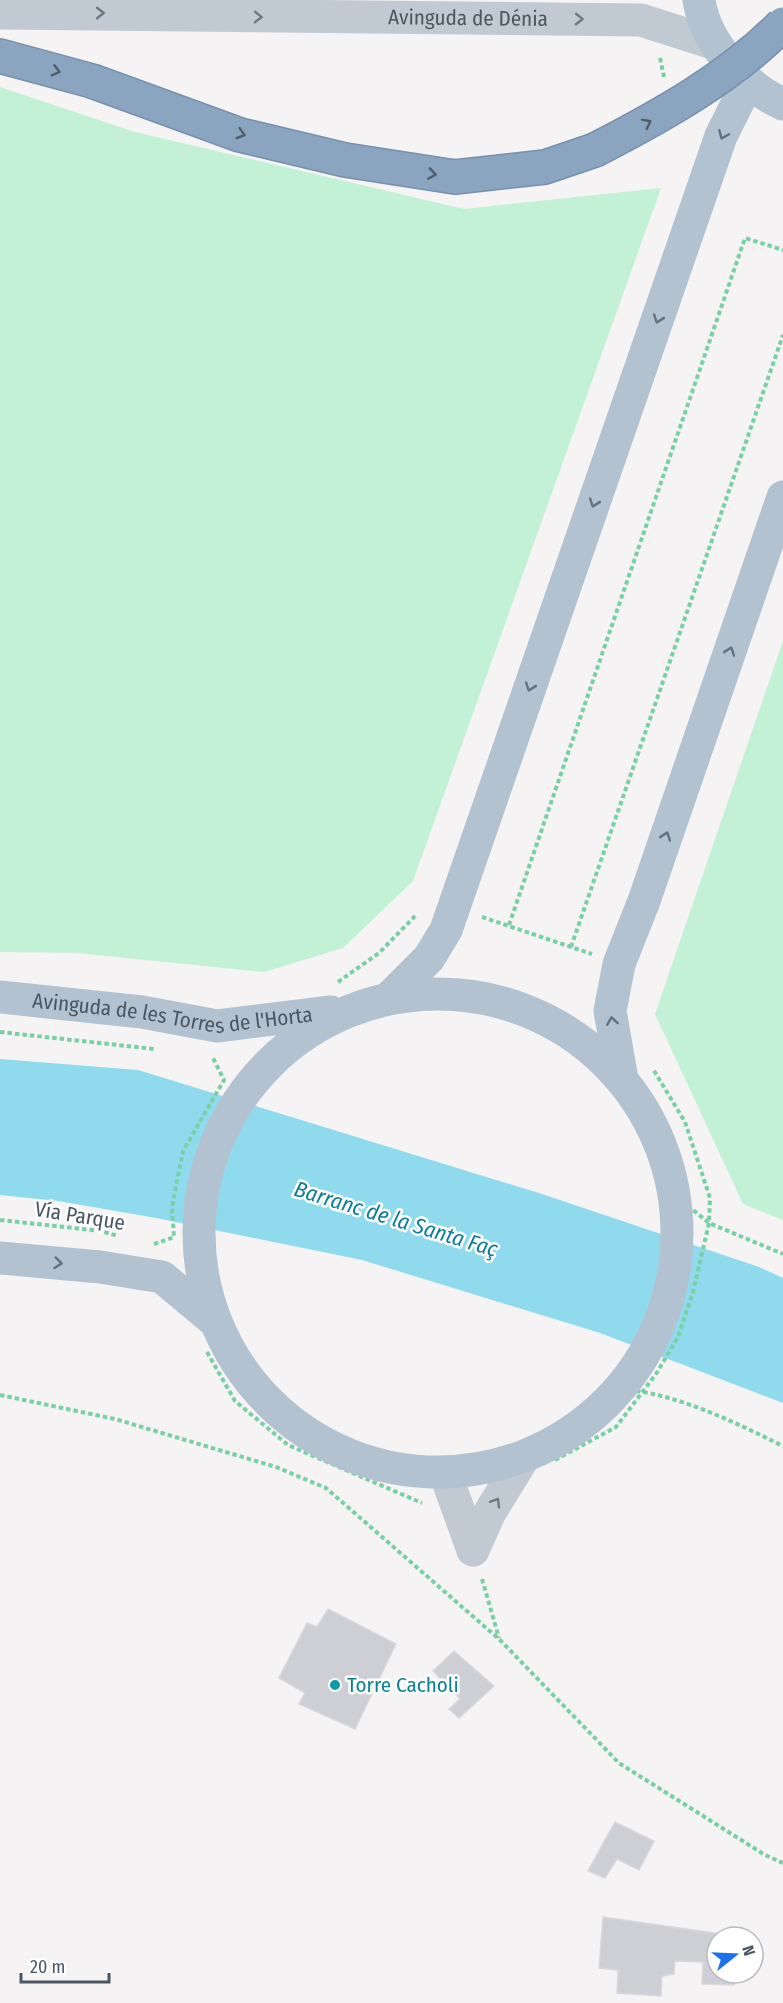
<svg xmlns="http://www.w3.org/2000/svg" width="783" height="2003" font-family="'Fira Sans Condensed',sans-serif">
<rect width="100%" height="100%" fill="#f5f3f3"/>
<path fill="#c3f1d5" d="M 0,87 L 135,132 L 464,209 L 661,188 L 413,881 L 343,948 L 264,972 L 77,953 L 0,952 Z
M 783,641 L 783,1220 L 743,1204 L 655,1014 Z"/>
<path fill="#90daee" d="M 0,1059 L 138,1070 L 542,1194 L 759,1267 L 783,1278 L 783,1403 L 600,1333 L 362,1260 L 156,1218 L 58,1201 L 0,1195 Z"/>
<path fill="#cdcfd5" stroke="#d7d9de" stroke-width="1.5" d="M 328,1609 L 396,1644 L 355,1729 L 299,1704 L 305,1693 L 279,1678 L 307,1623 L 317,1627 Z
M 454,1651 L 494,1686 L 459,1718 L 449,1709 L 460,1699 L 433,1671 Z
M 615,1822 L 654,1841 L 639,1870 L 617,1859 L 605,1878 L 588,1871 Z
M 603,1917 L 735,1936 L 717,1937 L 717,1973 L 734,1973 L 734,1985 L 702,1984 L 703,1962 L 675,1961 L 674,1974 L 662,1976 L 661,1996 L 617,1993 L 618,1970 L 599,1968 Z"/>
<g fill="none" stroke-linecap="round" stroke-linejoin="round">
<g stroke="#7690ad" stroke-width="36">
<path id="highway" d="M 0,56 L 92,81 L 240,135 L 345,160 L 455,177 L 545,167 L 595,150"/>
</g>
<path stroke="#7ad0a6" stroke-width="4" stroke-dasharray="4.5 3" stroke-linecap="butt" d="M 660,58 L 664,77
M 482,917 L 592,954
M 509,925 L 745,238 L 783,250
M 571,947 L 783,335
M 338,982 L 379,953 L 416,915
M 0,1032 L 154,1049
M 676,1196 L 709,1223 L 783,1254
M 0,1220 L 101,1231 L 118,1236
M 154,1244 L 174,1237 L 172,1207 L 183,1151 L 224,1080 L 212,1056
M 207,1352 L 235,1401 L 288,1445 L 422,1503
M 621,1389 C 678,1394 732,1421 783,1446
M 0,1395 L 115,1419 L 276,1467 L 326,1488 L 500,1640 L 619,1763 L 765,1855 L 783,1863
M 555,1460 L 616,1427 L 656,1374 L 678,1337 L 693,1292 L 709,1223 L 710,1198 L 685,1122 L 653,1069
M 482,1579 L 499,1638"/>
<g stroke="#c1cad2" stroke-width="33">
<path id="s1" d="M 0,13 L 641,20 L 716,44"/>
<path d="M 445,1473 L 473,1550"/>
<path d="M 473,1550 L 490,1512 L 524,1457"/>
</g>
<g stroke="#b3c2d1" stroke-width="33">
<path d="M 699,0 C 705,42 744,87 783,104"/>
<circle cx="438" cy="1233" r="239"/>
<path id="s2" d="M 0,997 L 142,1012 L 217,1026 L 331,1012"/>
<path d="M 390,997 L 429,958 L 446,930 L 721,136 L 748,82"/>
<path d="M 622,1079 L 610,1011 L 619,964 L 644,901 L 783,497"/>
<path d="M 0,1258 L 100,1267 L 162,1277 L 216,1322"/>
</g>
<use href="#highway" stroke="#8ba5c1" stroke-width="33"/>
<g stroke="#7690ad" stroke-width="36" stroke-linecap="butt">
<path id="highway-bridge" d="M 595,150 C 661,116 731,77 783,24"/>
</g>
<use href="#highway-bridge" stroke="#8ba5c1" stroke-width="33"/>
</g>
<defs><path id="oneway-chevron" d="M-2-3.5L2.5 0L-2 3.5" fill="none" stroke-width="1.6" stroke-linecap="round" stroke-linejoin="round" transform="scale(1.5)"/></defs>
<g stroke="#6e7983">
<use href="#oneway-chevron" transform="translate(100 13)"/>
<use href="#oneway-chevron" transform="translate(258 17) rotate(1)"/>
<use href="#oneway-chevron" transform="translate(579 19) rotate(1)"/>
<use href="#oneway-chevron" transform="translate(496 1502) rotate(-59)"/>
</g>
<g stroke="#505e6b">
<use href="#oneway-chevron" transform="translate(56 71) rotate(15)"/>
<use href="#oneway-chevron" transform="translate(647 123) rotate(-27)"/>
<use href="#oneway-chevron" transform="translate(241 134) rotate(17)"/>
<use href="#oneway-chevron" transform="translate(432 174) rotate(9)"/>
</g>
<g stroke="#64717d">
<use href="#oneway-chevron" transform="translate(723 135) rotate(113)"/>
<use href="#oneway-chevron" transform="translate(658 319) rotate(109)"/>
<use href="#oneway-chevron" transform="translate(594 503) rotate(109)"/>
<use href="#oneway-chevron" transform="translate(730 651) rotate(-71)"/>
<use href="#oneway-chevron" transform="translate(530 687) rotate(109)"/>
<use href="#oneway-chevron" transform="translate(666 836) rotate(-71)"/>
<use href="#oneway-chevron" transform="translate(612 1021) rotate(-99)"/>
<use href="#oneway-chevron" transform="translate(58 1263) rotate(6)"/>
</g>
<circle fill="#0f9aa8" stroke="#fff" stroke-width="2" cx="335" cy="1685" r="6"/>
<g text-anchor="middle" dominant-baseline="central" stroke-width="5" stroke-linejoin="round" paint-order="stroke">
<g font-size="21" fill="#4a5661" stroke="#fff">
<text stroke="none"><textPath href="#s1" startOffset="468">Avinguda de Dénia</textPath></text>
<text stroke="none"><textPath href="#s2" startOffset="174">Avinguda de les Torres de l'Horta</textPath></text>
<text transform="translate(80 1216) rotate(9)">Vía Parque</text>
</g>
<g font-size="21" fill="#0d838f" stroke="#fff" text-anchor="start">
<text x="347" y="1685">Torre Cacholi</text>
</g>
<g font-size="22" font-style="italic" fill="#0c7c9b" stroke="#fff">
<text transform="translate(396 1219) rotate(17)">Barranc de la Santa Faç</text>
</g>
</g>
<g transform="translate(735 1955) rotate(72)"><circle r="28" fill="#ffffff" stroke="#b7bbc0" stroke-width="1.5"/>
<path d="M0-4.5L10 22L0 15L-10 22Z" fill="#1a73e8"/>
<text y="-9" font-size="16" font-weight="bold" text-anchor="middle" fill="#4a5661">N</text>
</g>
<path d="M21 1973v9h88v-9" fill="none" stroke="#4a5661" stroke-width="3"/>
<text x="30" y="1973" font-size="18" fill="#4a5661" stroke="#ffffff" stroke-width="4.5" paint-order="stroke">20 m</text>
</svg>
